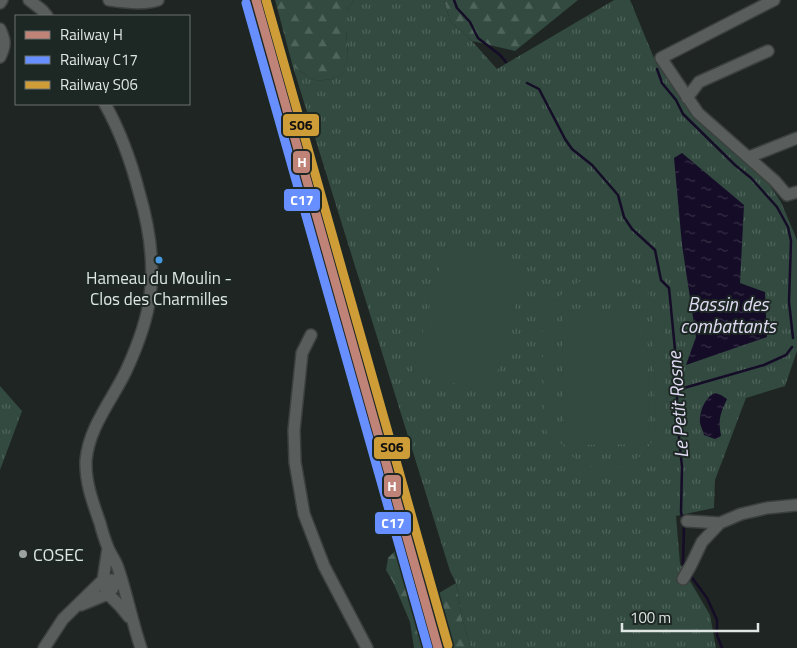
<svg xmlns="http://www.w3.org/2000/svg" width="797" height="648" font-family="'Titillium Web',sans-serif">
<defs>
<pattern id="forest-firs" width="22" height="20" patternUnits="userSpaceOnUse" patternTransform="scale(1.25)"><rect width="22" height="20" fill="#324a40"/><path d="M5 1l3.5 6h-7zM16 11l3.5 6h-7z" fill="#4f645b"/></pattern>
<pattern id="park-tufts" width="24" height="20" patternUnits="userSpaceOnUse" patternTransform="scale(1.25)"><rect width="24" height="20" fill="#324a40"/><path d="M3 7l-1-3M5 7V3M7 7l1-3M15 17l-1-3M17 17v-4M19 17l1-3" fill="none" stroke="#4f645b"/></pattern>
<pattern id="water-ripples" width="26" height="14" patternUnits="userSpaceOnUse" patternTransform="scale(1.25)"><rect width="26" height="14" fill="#150c27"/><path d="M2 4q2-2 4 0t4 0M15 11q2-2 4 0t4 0" fill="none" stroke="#372f46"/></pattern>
</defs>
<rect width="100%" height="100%" fill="#1f2522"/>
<path fill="url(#forest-firs)" d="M 275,0 L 354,0 L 346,12 L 346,30 L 348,56 L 345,73 L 331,79 L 316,81 L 293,67 Z
M 444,0 L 578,0 L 515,51 L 472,41 L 450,21 Z
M 396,550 L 404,561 L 420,609 L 439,593 L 456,583 L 462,619 L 471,648 L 414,648 L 410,622 L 393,582 L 386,570 L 388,558 Z"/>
<path fill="url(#park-tufts)" d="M 354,0 L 444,0 L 450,21 L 472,41 L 497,69 L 614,0 L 630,0 L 656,63 L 692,113 L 769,184 L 781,202 L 797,240 L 797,351 L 785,386 L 746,398 L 715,480 L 714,508 L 676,516 L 680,564 L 710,615 L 716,648 L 471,648 L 462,619 L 456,583 L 450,571 L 293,67 L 316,81 L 331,79 L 344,73 L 348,56 L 346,30 L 346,12 Z
M 0,386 L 22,411 L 0,470 Z"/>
<path fill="#324a40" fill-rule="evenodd" d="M 447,242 L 527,263 L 492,393 L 412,372 Z
M 597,276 C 628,274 655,290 664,320 L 666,428 C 650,498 554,493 544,419 L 542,302 L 555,302 C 566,288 579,280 597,276 ZM 604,285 C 625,285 644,295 653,315 L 655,435 C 637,480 577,480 557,436 L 555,322 C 563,300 581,286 604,285 Z
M 647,309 L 649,444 L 564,445 L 562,311 Z"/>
<path fill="url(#water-ripples)" d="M 682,153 L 744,205 L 740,283 L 765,292 L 767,337 L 686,365 L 696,337 L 682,245 L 674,158 Z
M 715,393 L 721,395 L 727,399 C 720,414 718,420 721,436 L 715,439 L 704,435 C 703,431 701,427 700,423 C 699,412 705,397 715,393 Z"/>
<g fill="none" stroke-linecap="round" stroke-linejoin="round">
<path stroke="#150c27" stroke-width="2.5" d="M 454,0 L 457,8 L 470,22 L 478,38 L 500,55 L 506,62
M 657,69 L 662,83 L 676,100 L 683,114 L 735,165 L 751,178 L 777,207 L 788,227 L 791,241 L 789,302 L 793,338
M 527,83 L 539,89 L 565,139 L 572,149 L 592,165 L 618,195 L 624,217 L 632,229 L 655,250 L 661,280 L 669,288 L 677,370 L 677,417 L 682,467 L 681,512 L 684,525 L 683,564 L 686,568
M 677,390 L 764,365 L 786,355 L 792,347
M 690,575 L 707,598 L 717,620 L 717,635 L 722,648"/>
<g stroke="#3c413f" stroke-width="14">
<path id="street" d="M 29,0 L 42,10 L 47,16
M 109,0 C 125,2 143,5 158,0
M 774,0 L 661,58 L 698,113 L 775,181 L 787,195 L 797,192
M 0,3 L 2,0
M 0,29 C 5,40 6,45 0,57
M 687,98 L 699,82 L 768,51
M 105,104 C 120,131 131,161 139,192 C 149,226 155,260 150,296 C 147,322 137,347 126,371 C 112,400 89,427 86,460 C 85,482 93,503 100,523 C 102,531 105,540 108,548 C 111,555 116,561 118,568 C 127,594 132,622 141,648
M 749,157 L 797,138
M 311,335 L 302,353 L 294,430 L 295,462 L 304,514 L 324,566 L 367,648
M 687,521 L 720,523 L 741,514 L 767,508 L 797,505
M 108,548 L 103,580 L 108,594 L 120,606 L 129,617
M 683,579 L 691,565 L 702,542 L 720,523
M 81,605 L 108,594 L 113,588
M 44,648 L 63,619 L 103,580 L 121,580"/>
</g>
<use href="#street" stroke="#595d5b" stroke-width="11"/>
<g stroke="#1d2723" stroke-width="12">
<path id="rail-1" d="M 256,0 L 438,648"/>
</g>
<g stroke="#1d2723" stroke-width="12">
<path id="rail-2" d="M 246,3 L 428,648"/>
</g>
<g stroke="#1d2723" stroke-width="12">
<path id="rail-3" d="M 266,0 L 448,645"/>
</g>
<use href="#rail-1" stroke="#c08378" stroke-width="9"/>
<use href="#rail-2" stroke="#688fff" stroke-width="9"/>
<use href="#rail-3" stroke="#cf9d38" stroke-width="9"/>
</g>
<circle fill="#4699e1" stroke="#1d2723" stroke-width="2" cx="159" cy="260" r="4.5"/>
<circle fill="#9ca29f" stroke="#1d2723" stroke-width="2" cx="23" cy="554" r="5"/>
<g text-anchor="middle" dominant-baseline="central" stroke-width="4" stroke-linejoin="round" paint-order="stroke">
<g font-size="17" fill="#dfe6e3" stroke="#1d2723">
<text x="159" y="278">Hameau du Moulin -<tspan x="159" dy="21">Clos des Charmilles</tspan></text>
</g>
<g font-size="18" fill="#dfe6e3" stroke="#1d2723" text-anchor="start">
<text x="33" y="554">COSEC</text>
</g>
<g font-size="19" font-style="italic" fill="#e1dbf5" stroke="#1d2723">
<text x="728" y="303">Bassin des<tspan x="728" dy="22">combattants</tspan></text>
<text transform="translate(677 405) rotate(-94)">Le Petit Rosne</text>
</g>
</g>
<g stroke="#1d2723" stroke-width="2">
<rect x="282" y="113" width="38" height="24" rx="5" fill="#cf9d38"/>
<rect x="292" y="150" width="19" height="24" rx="5" fill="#c08378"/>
<rect x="283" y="188" width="38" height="24" rx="5" fill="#688fff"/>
<rect x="373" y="436" width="38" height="24" rx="5" fill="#cf9d38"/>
<rect x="383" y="474" width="19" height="24" rx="5" fill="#c08378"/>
<rect x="374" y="511" width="38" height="24" rx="5" fill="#688fff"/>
</g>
<g font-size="14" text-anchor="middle" font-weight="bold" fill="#fff">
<text x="302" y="167">H</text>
<text x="302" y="205">C17</text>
<text x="392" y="491">H</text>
<text x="393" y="528">C17</text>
</g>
<g font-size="14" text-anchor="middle" font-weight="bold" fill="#111">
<text x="301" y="130">S06</text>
<text x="392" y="452">S06</text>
</g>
<rect x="15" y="15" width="175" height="90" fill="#1d2723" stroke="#6b7370"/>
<rect x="25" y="31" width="25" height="8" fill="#c08378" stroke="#6b7370"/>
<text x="60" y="40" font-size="15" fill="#dfe6e3">Railway H</text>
<rect x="25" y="56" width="25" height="8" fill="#688fff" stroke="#6b7370"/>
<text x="60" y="65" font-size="15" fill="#dfe6e3">Railway C17</text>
<rect x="25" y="81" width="25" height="8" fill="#cf9d38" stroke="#6b7370"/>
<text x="60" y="90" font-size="15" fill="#dfe6e3">Railway S06</text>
<path d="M622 623v8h136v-8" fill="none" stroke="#dfe6e3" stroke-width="2.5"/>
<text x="630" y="623" font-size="15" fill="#dfe6e3" stroke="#1d2723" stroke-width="4" paint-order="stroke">100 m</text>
</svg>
